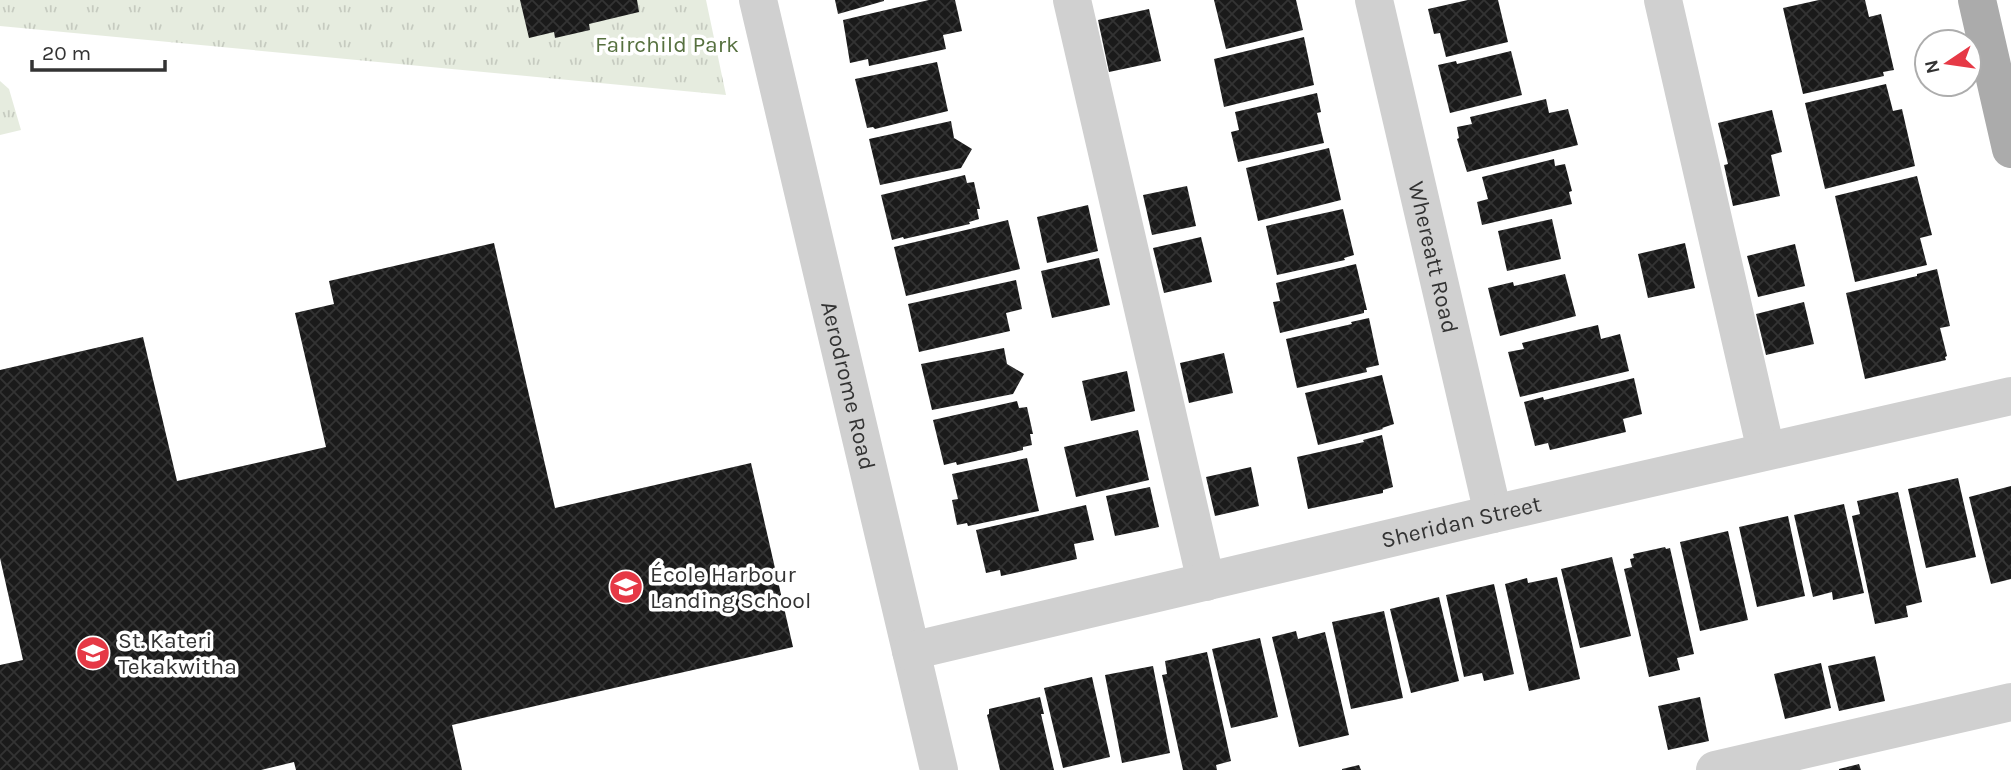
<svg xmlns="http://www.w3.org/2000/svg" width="2011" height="770" font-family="Karla,sans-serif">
<defs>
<pattern id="park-tufts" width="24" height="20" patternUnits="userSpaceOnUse" patternTransform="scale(1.75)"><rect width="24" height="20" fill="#e6ecdf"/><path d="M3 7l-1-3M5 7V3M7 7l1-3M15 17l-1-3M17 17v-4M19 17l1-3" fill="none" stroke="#c6cbc0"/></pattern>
<pattern id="building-cross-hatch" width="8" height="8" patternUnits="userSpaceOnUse" patternTransform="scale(1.75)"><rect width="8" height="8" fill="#1a1a1a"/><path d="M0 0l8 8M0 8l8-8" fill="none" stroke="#333"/></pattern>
</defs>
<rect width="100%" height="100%" fill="#fff"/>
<path fill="url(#park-tufts)" d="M 0,0 L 706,0 L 726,95 L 0,26 Z
M 0,81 L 9,89 L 21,130 L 0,135 Z"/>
<path fill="url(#building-cross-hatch)" d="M 520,0 L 637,0 L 639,12 L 589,24 L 590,30 L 555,38 L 554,32 L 529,38 Z
M 835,0 L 884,0 L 884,1 L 838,14 Z
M 929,0 L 955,0 L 962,31 L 943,35 L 946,49 L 869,66 L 868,59 L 850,63 L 843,20 Z
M 1214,0 L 1296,0 L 1303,30 L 1226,49 Z
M 1468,0 L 1498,0 L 1508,42 L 1446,57 L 1440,33 L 1434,34 L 1428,9 Z
M 1819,0 L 1865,0 L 1869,17 L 1881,14 L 1894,70 L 1883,72 L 1884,76 L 1803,94 L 1783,8 Z
M 1149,9 L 1161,61 L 1109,72 L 1098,20 Z
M 1304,37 L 1314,85 L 1224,107 L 1214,59 Z
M 1511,51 L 1522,95 L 1450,113 L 1438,65 L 1456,61 L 1457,64 Z
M 937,62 L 948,111 L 875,129 L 873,127 L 867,128 L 855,79 Z
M 1886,84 L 1893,111 L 1902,109 L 1915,166 L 1825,189 L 1805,103 Z
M 1317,93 L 1321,112 L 1317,113 L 1324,143 L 1238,162 L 1231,132 L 1239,130 L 1235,112 Z
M 1546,99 L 1549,113 L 1568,109 L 1578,145 L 1467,172 L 1457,139 L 1459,138 L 1457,127 L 1472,124 L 1470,117 Z
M 1772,110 L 1782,152 L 1771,155 L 1780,196 L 1733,206 L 1724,165 L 1728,164 L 1718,123 Z
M 951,121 L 954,138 L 972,149 L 961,168 L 880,185 L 869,139 Z
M 1329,148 L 1341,200 L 1258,221 L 1246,168 Z
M 1554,159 L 1555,166 L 1565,164 L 1572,191 L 1569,192 L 1572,204 L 1482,225 L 1477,202 L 1488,199 L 1482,177 Z
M 965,175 L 967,183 L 974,182 L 980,209 L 977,209 L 979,219 L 969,222 L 970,224 L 904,239 L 903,237 L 892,240 L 881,195 Z
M 1917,176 L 1932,235 L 1920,238 L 1927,265 L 1855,282 L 1835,196 Z
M 1187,186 L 1196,226 L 1152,235 L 1143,195 Z
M 1088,205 L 1098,251 L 1047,263 L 1037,217 Z
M 1343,209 L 1354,255 L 1344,258 L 1345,260 L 1277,275 L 1266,226 Z
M 1552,219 L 1561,259 L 1507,271 L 1498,231 Z
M 1008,220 L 1020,269 L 906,296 L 894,247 Z
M 1201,237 L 1212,282 L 1164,293 L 1153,248 Z
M 494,243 L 555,508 L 751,463 L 793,647 L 452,725 L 462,770 L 296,770 L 294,762 L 261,770 L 0,770 L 0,665 L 23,660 L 0,558 L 0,370 L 143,337 L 177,481 L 326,447 L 295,313 L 334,304 L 329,281 Z
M 1685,243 L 1695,288 L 1648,298 L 1638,254 Z
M 1795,244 L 1805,286 L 1758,297 L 1747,256 Z
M 1099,258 L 1110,305 L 1052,318 L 1041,271 Z
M 1356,264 L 1367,310 L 1364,310 L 1364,313 L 1280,333 L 1273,302 L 1280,301 L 1276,283 Z
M 1937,269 L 1950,326 L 1940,328 L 1947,356 L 1945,357 L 1946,360 L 1865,379 L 1846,293 L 1917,276 L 1917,274 Z
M 1565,274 L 1576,316 L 1500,336 L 1488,288 L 1513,282 L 1514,286 Z
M 1016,280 L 1022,309 L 1006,313 L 1010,331 L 919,352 L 908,304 Z
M 1804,302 L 1814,344 L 1766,355 L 1756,314 Z
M 1369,318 L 1379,365 L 1366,368 L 1367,372 L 1297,388 L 1286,339 L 1352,324 L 1351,322 Z
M 1598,325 L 1601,339 L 1620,334 L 1629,371 L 1520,397 L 1508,352 L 1524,349 L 1522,343 Z
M 1004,348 L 1007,364 L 1024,374 L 1013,394 L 932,410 L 921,364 Z
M 1224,353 L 1233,393 L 1189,403 L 1180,363 Z
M 1127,371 L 1135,411 L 1091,421 L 1082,381 Z
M 1382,375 L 1394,424 L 1382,428 L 1383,429 L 1318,445 L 1305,393 Z
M 1634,378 L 1642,414 L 1623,419 L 1626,432 L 1550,450 L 1548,443 L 1535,446 L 1524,402 L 1543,397 L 1544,400 Z
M 1017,401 L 1019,408 L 1027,407 L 1033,434 L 1030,434 L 1032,445 L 1023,447 L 1023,450 L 957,465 L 956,462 L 944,465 L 933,420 Z
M 1138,430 L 1149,480 L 1076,497 L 1064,447 Z
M 1382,435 L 1393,487 L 1383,490 L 1383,493 L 1308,509 L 1297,457 L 1364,442 L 1363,440 Z
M 1027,458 L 1039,511 L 968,526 L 967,523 L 957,525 L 952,500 L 958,499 L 952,474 Z
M 1251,467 L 1259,506 L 1215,516 L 1206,477 Z
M 1958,478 L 1976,557 L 1926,568 L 1908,489 Z
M 2011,486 L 2011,579 L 1991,584 L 1969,497 Z
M 1150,487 L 1159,527 L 1115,536 L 1106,496 Z
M 1898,492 L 1922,602 L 1906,606 L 1908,617 L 1875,624 L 1852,516 L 1860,514 L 1857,501 Z
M 1844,504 L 1864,593 L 1833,600 L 1832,592 L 1813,597 L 1794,515 Z
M 1086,505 L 1094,540 L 1074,544 L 1077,559 L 1001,576 L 1000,570 L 986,573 L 976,530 Z
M 1788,516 L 1805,596 L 1757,607 L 1739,527 Z
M 1728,531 L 1748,620 L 1700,631 L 1680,542 Z
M 1665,547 L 1666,549 L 1670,548 L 1694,654 L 1677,658 L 1680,670 L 1649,677 L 1624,569 L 1632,567 L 1630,559 L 1634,558 L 1633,554 Z
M 1612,557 L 1631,636 L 1580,648 L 1561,569 Z
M 1557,577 L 1580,679 L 1529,691 L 1505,584 L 1527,578 L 1528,583 Z
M 1494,584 L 1514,674 L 1484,681 L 1482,673 L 1464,677 L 1446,595 Z
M 1439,597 L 1459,681 L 1411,693 L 1390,609 Z
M 1384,611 L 1403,698 L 1351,709 L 1332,622 Z
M 1296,631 L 1298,639 L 1325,632 L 1349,735 L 1299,747 L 1272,637 Z
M 1260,638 L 1278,717 L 1231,728 L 1212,649 Z
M 1207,652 L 1231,761 L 1216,765 L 1217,770 L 1183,770 L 1162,675 L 1167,674 L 1165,661 Z
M 1875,656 L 1885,701 L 1839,711 L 1828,666 Z
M 1821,663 L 1831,708 L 1785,719 L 1774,674 Z
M 1153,666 L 1170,753 L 1122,763 L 1105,675 Z
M 1092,677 L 1110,757 L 1063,768 L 1044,688 Z
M 1040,697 L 1044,714 L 1041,714 L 1054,770 L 1000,770 L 987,715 L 989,714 L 989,709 Z
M 1700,697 L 1709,741 L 1668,750 L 1658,706 Z
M 1859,764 L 1861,770 L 1839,770 L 1839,769 Z
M 1359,765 L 1361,770 L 1342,770 L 1342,769 Z"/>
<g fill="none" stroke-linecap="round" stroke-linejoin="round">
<g stroke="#d0d0d0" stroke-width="38">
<path id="s1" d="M 758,0 L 939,770"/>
<path d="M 1072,0 L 1206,582"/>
<path id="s2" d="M 1374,0 L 1493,514"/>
<path d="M 1663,0 L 1766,451"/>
<path id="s3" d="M 911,651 L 1493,514 L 2011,396"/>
<path d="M 1715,770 L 2011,702"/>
</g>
<path stroke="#ababab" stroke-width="38" d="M 1977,0 L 2011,149"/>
</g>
<defs>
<g id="school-disc" transform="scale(1.75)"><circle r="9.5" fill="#e63946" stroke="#fff"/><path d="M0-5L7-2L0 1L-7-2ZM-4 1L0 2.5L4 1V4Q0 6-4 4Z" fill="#fff"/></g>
</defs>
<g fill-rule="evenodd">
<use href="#school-disc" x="626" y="587"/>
<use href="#school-disc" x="93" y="653"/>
</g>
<g text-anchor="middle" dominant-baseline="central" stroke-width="7" stroke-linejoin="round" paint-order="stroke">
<g font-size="23" fill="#56703f" stroke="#fff">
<text x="667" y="44">Fairchild Park</text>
</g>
<g font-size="23" fill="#333" stroke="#fff">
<text stroke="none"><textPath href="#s2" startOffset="264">Whereatt Road</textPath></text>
<text stroke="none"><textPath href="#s1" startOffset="396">Aerodrome Road</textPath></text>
<text stroke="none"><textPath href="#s3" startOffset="565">Sheridan Street</textPath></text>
</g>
<g font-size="23" fill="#333" stroke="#fff" text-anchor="start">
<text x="650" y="574">École Harbour<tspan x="650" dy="26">Landing School</tspan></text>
<text x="118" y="640">St. Kateri<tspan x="118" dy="26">Tekakwitha</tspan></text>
</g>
</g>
<g transform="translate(1948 63) rotate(257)"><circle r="33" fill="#ffffff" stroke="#adadad" stroke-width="2"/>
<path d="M0-5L12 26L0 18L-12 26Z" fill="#e63946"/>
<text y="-10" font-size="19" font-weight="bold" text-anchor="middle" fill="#333333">N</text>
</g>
<path d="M32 60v10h133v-10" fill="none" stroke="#333333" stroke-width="3.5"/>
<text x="42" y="60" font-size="21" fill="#333333" stroke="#ffffff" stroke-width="5" paint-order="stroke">20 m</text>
</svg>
